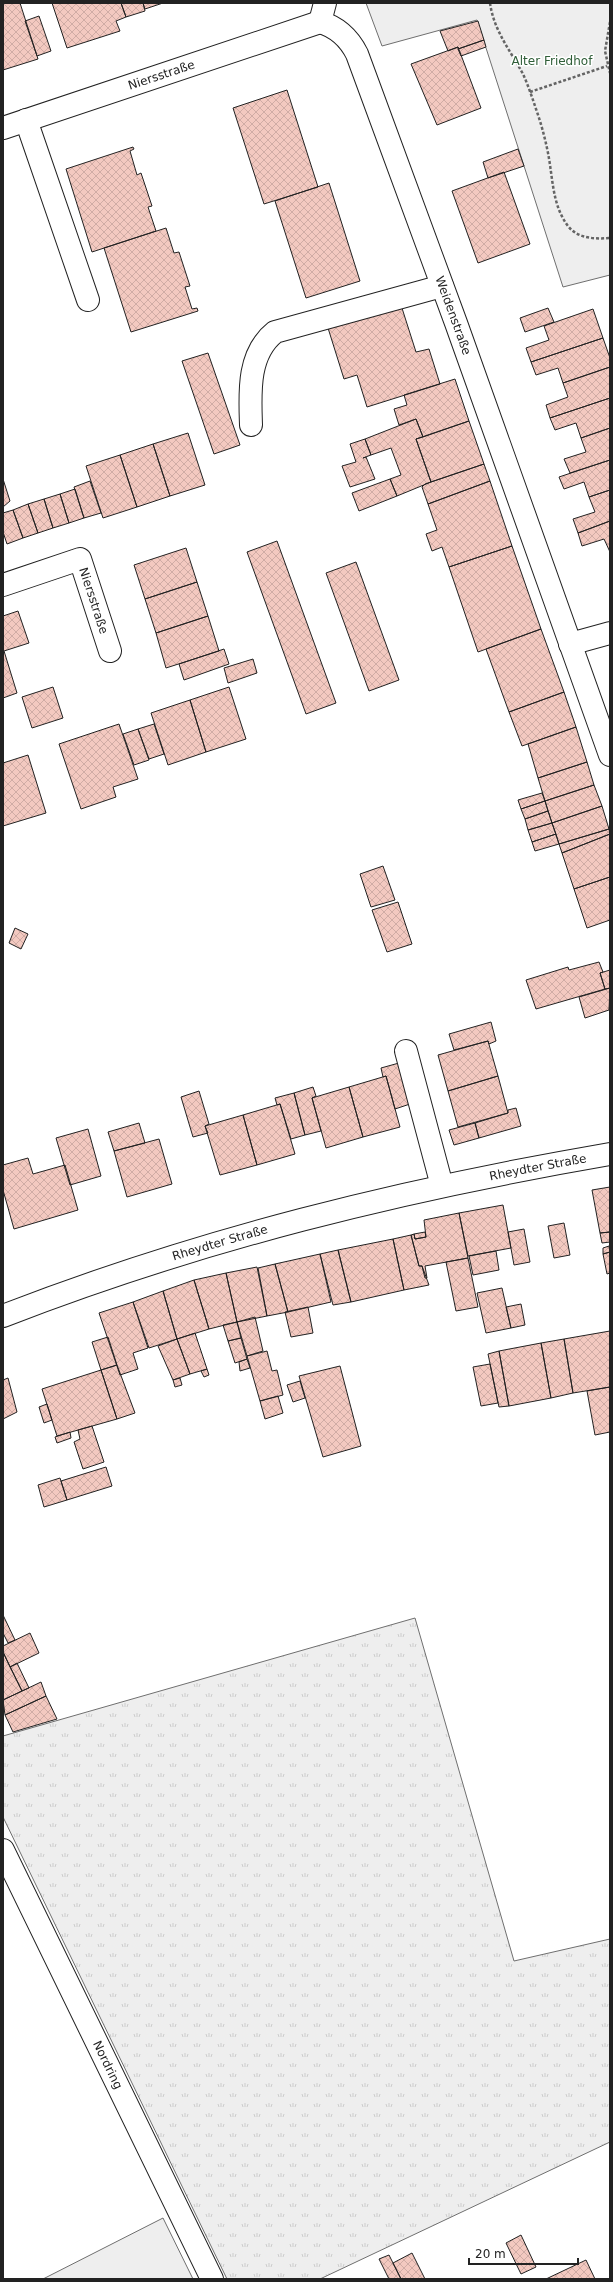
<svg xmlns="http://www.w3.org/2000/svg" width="613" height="2282" font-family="'DejaVu Sans',sans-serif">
<defs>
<pattern id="grass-tufts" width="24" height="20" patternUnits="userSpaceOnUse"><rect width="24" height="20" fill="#eee"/><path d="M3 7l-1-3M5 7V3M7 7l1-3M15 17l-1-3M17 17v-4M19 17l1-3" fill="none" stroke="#ccc"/></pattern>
<pattern id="building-cross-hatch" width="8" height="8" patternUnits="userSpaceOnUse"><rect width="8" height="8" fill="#f3c9c0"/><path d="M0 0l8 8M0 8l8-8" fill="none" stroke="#d0aca5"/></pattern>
</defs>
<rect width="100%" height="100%" fill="#fff"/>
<path fill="url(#grass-tufts)" stroke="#6f6f6f" d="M 415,1618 L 514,1961 L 610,1939 L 610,2142 L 320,2279 L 227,2279 L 3,1817 L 3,1736 Z"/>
<path fill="#eee" stroke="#6f6f6f" d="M 366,3 L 610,3 L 610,275 L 563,287 L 477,20 L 382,46 Z
M 163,2218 L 193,2279 L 43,2279 Z"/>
<path fill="url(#building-cross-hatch)" stroke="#222" d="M 3,3 L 20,3 L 38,59 L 3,70 Z
M 52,3 L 121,3 L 126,17 L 116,21 L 120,31 L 67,48 Z
M 121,3 L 143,3 L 145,11 L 126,17 Z
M 143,3 L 163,3 L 145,9 Z
M 39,16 L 51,51 L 37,56 L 25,21 Z
M 478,21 L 484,40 L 458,49 L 458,47 L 448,51 L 440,31 Z
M 484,40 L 486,47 L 461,56 L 458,49 Z
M 458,47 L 481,108 L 437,125 L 411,64 Z
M 287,90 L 318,187 L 264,204 L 233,108 Z
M 133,147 L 134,149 L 130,151 L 137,175 L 141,173 L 152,206 L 148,207 L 156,231 L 92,252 L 66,169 Z
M 518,149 L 524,166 L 488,178 L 483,162 Z
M 504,172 L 530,244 L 478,263 L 452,191 Z
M 329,183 L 360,281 L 306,298 L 275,201 Z
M 166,228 L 174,253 L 179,252 L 190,286 L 185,287 L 192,309 L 197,308 L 198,311 L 131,332 L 104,248 Z
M 401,305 L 416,352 L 429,349 L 440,384 L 367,407 L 357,375 L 344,379 L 328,328 Z
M 548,308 L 554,322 L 525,332 L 520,318 Z
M 593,309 L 603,338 L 531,362 L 526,348 L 549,340 L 544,326 Z
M 603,338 L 610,358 L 610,367 L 563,383 L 558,368 L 536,375 L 531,362 Z
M 208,353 L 240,445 L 214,454 L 182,361 Z
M 610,367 L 610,398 L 550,418 L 546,405 L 568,397 L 563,383 Z
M 455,379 L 469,421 L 423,437 L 416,419 L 399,425 L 394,409 L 407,405 L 404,395 Z
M 610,398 L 610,428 L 581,438 L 576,423 L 555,430 L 550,418 Z
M 416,419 L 423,437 L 416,439 L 431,482 L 397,496 L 390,479 L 401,475 L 391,448 L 371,455 L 365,439 Z
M 469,421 L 484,464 L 431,482 L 416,439 Z
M 610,428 L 610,460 L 570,473 L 564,459 L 586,452 L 581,438 Z
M 188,433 L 205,485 L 170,496 L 153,444 Z
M 365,439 L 371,455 L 363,458 L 366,457 L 375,479 L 350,487 L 342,466 L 356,462 L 350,444 Z
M 153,444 L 170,496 L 137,507 L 120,455 Z
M 120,455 L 137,507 L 103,518 L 86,466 Z
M 610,460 L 610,490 L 589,497 L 584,482 L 564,489 L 559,477 Z
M 484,464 L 490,481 L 428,504 L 422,487 L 425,484 Z
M 3,479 L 10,501 L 3,507 Z
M 390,479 L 397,496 L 359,511 L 352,493 Z
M 90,481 L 101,513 L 84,518 L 74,487 Z
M 490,481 L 512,546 L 449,567 L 442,547 L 432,551 L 426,534 L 437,530 L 428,504 Z
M 75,489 L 84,518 L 69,523 L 60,494 Z
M 610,490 L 610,521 L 578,533 L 573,519 L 595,512 L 589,497 Z
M 60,494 L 69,523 L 53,528 L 44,499 Z
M 44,499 L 53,528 L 38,533 L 28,504 Z
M 28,504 L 38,533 L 23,538 L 13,510 Z
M 13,510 L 23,538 L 7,544 L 3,532 L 3,513 Z
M 610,521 L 610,552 L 604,539 L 582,546 L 578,533 Z
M 277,541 L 336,703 L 306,714 L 247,552 Z
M 512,546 L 541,629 L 478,652 L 449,567 Z
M 186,548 L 197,582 L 145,599 L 134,565 Z
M 356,562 L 399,680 L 369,691 L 326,573 Z
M 197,582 L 208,616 L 156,633 L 145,599 Z
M 18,611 L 29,643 L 4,651 L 17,693 L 3,698 L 3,616 Z
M 208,616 L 219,651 L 166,668 L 156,633 Z
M 541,629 L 564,692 L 509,712 L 486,649 Z
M 224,649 L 229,664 L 184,680 L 179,664 Z
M 253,659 L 257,673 L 228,683 L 224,668 Z
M 53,687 L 63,718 L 32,728 L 22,697 Z
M 229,687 L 246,739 L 206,752 L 190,700 Z
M 564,692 L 576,727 L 522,746 L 509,712 Z
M 190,700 L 206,752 L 168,765 L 151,713 Z
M 119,724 L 138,779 L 113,787 L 116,797 L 81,809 L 59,744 Z
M 154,724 L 164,754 L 149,759 L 138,729 Z
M 576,727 L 587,762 L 538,778 L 528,744 Z
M 138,729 L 149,760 L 134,765 L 123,734 Z
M 28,755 L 46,813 L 3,826 L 3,763 Z
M 587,762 L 594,785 L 545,801 L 538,778 Z
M 594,785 L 602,806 L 552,823 L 545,801 Z
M 542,793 L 545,801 L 521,809 L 518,800 Z
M 545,801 L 548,811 L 525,819 L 521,809 Z
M 602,806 L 609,829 L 559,844 L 552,823 Z
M 548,811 L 552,823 L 528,830 L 525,819 Z
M 552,823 L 556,834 L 532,842 L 528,830 Z
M 609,829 L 610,834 L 562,853 L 559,844 Z
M 556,834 L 559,844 L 535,851 L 532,842 Z
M 610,834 L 610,877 L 574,889 L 562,853 Z
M 383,866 L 395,900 L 371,907 L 360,874 Z
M 610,877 L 610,920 L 587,928 L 574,889 Z
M 398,902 L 412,944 L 387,952 L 372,910 Z
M 15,928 L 28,934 L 21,949 L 9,943 Z
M 599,962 L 603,972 L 600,973 L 605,989 L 536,1009 L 526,980 L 568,967 L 569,970 Z
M 610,970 L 610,988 L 605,989 L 600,973 Z
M 610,988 L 609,1010 L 585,1018 L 579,997 Z
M 491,1022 L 496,1041 L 489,1044 L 488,1041 L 454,1050 L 449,1034 Z
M 488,1041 L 498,1076 L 448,1091 L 438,1055 Z
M 399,1063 L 410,1104 L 395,1109 L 386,1076 L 383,1077 L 381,1068 Z
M 386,1076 L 400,1127 L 363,1137 L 349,1087 Z
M 498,1076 L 508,1113 L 458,1127 L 448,1091 Z
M 313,1087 L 316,1096 L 312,1098 L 321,1131 L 305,1135 L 294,1093 Z
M 349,1087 L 363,1137 L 326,1148 L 312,1098 Z
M 199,1091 L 209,1124 L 205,1126 L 208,1133 L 193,1137 L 181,1097 Z
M 294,1093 L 305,1135 L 291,1139 L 280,1104 L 277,1105 L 275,1098 Z
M 280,1104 L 295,1154 L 257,1165 L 243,1115 Z
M 516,1108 L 521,1126 L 479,1138 L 475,1123 L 508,1113 L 508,1110 Z
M 243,1115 L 257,1165 L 220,1175 L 205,1126 Z
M 139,1123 L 145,1143 L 114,1151 L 108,1132 Z
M 475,1123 L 479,1138 L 454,1145 L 449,1130 Z
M 88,1129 L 101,1176 L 70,1185 L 56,1138 Z
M 159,1139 L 172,1184 L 127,1197 L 114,1151 Z
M 28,1158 L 33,1174 L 65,1165 L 78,1210 L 14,1229 L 3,1190 L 3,1165 Z
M 610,1187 L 610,1232 L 600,1233 L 592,1190 Z
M 503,1205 L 511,1248 L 468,1256 L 459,1213 Z
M 459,1213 L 468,1258 L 425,1266 L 427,1278 L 425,1278 L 422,1266 L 419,1266 L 411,1235 L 414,1234 L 415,1239 L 426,1237 L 424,1220 Z
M 564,1223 L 570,1255 L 554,1258 L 548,1226 Z
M 524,1229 L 530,1262 L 514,1265 L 508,1232 Z
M 425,1232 L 426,1237 L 415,1239 L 414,1234 Z
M 610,1232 L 610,1242 L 602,1243 L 600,1233 Z
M 411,1235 L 419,1266 L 422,1266 L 429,1285 L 404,1290 L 393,1239 Z
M 393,1239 L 404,1290 L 351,1302 L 338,1250 Z
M 609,1246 L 610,1252 L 603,1254 L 603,1248 Z
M 338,1250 L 351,1302 L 333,1305 L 320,1254 Z
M 496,1251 L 499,1270 L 473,1275 L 469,1256 Z
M 610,1252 L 610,1273 L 607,1274 L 603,1254 Z
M 320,1254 L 331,1302 L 288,1312 L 275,1264 Z
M 468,1258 L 478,1307 L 456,1311 L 446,1262 Z
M 275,1264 L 288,1312 L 267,1316 L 258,1268 Z
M 257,1267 L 267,1316 L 237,1322 L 226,1273 Z
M 226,1273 L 237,1322 L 209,1329 L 194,1280 Z
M 194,1280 L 209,1329 L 177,1339 L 163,1291 Z
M 502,1288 L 511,1328 L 486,1333 L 477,1293 Z
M 163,1291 L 177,1339 L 149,1348 L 133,1302 Z
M 133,1302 L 148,1348 L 133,1353 L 138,1369 L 120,1375 L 99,1313 Z
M 521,1304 L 525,1325 L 511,1328 L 506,1307 Z
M 308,1307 L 313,1333 L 291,1337 L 285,1312 Z
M 255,1317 L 263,1351 L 247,1356 L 237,1322 Z
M 237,1322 L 241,1338 L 228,1341 L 223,1325 Z
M 610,1331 L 610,1387 L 573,1393 L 564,1339 Z
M 195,1333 L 207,1369 L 190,1374 L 177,1339 Z
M 108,1337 L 117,1365 L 101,1370 L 92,1342 Z
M 241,1338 L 247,1359 L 235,1363 L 228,1341 Z
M 177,1339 L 190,1374 L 173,1380 L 158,1346 Z
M 564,1339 L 573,1393 L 551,1398 L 541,1343 Z
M 541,1343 L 551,1398 L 509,1406 L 499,1351 Z
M 267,1351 L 272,1371 L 277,1370 L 283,1395 L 260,1401 L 247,1356 Z
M 499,1351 L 509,1406 L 499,1407 L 488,1354 Z
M 247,1359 L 250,1368 L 240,1371 L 239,1362 Z
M 490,1364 L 498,1403 L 481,1406 L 473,1367 Z
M 117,1365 L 135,1413 L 117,1419 L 101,1370 Z
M 340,1366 L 361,1446 L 323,1457 L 299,1376 Z
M 207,1369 L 209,1375 L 204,1377 L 201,1371 Z
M 101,1370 L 117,1419 L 57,1436 L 42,1389 Z
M 8,1378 L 17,1412 L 3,1419 L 3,1380 Z
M 180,1378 L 182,1385 L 175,1387 L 173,1380 Z
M 300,1381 L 305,1398 L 293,1402 L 287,1385 Z
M 610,1387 L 610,1432 L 595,1435 L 587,1391 Z
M 278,1396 L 283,1413 L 265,1419 L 260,1401 Z
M 47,1404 L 52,1420 L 44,1423 L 39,1407 Z
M 92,1426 L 104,1462 L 83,1469 L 74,1442 L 80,1439 L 78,1430 Z
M 70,1432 L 71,1438 L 57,1443 L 55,1437 Z
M 106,1467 L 112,1486 L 67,1500 L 61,1481 Z
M 60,1478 L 67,1500 L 44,1507 L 38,1485 Z
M 3,1615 L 15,1640 L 8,1643 L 3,1633 Z
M 30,1633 L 39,1653 L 10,1667 L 3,1652 L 3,1646 Z
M 3,1652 L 22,1691 L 3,1700 Z
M 17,1663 L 29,1688 L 22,1691 L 10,1667 Z
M 41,1682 L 46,1696 L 5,1715 L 3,1700 Z
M 46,1696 L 57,1719 L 13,1732 L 5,1715 Z
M 521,2235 L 536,2267 L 521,2274 L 506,2243 Z
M 412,2253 L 425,2279 L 401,2279 L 393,2263 Z
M 389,2255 L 401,2279 L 389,2279 L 379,2259 Z
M 586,2260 L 595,2279 L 546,2279 Z"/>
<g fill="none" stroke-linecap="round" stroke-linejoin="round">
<g stroke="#222" stroke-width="24">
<g id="minor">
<path id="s1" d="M 320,22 C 337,27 349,38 357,54 L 456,323 L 610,755"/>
<path d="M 320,22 L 325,3"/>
<path d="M 26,120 L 88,300"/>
<path id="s2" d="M 3,128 L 320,22"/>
<path d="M 251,425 C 250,394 247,354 275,332 L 442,286"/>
<path id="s3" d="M 3,585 L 80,559 L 110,651"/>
<path d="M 570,644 L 610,633"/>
<path d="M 406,1051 L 442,1186"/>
<path id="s4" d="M 3,1850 L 212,2279"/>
</g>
</g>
<g stroke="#222" stroke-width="24">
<g id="major">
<path id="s5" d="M 3,1316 C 201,1239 401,1190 610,1154"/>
</g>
</g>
<path stroke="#646464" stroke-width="2.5" stroke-dasharray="3 2" stroke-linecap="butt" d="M 490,3 C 494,31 510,50 523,74 C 528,85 532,97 536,109 C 541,123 545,138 548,153 C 553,178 552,205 568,226 C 578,239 595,239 610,238
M 610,22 L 605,51 L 610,73
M 530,92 L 607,66"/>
<use href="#minor" stroke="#fff" stroke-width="22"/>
<use href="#major" stroke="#fff" stroke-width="22"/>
</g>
<g text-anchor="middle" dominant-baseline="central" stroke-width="3" stroke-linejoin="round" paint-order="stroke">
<g font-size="12" fill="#2f5e38" stroke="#fff">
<text x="552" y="61">Alter Friedhof</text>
</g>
<g font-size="12" fill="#222" stroke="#fff">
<text stroke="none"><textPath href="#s2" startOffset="167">Niersstraße</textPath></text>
<text stroke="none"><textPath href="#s1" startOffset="329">Weidenstraße</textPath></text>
<text stroke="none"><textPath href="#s3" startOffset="125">Niersstraße</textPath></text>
<text stroke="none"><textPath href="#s5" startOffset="556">Rheydter Straße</textPath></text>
<text stroke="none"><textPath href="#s5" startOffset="229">Rheydter Straße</textPath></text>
<text stroke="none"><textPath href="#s4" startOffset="239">Nordring</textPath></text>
</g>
</g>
<rect width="613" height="2282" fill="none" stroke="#222222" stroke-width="8"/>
<path d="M469 2258v6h109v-6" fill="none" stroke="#222222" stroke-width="2"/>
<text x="475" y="2258" font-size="12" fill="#222222" stroke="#ffffff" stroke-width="3" paint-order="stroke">20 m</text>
</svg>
